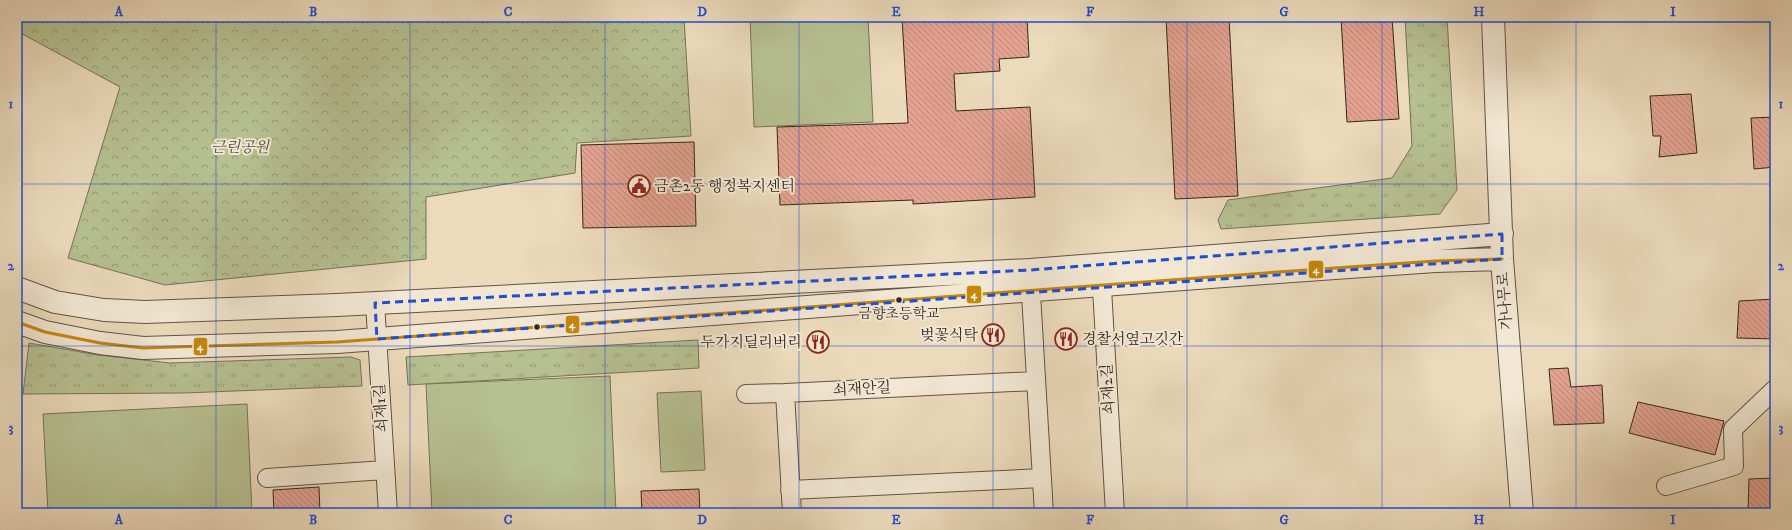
<svg xmlns="http://www.w3.org/2000/svg" width="1792" height="530" font-family="'IM FELL DW Pica','Noto Serif KR',serif">
<defs>
<pattern id="grass-tufts" width="24" height="20" patternUnits="userSpaceOnUse"><rect width="24" height="20" fill="#b6c091"/><path d="M3 7l-1-3M5 7V3M7 7l1-3M15 17l-1-3M17 17v-4M19 17l1-3" fill="none" stroke="#959c76"/></pattern>
<pattern id="park-crowns" width="20" height="18" patternUnits="userSpaceOnUse"><rect width="20" height="18" fill="#b6c091"/><path d="M2 6a3 3 0 1 1 6 0M12 15a3 3 0 1 1 6 0" fill="none" stroke="#959c76"/></pattern>
<pattern id="building-back-hatch" width="6" height="6" patternUnits="userSpaceOnUse"><rect width="6" height="6" fill="#e4a391"/><path d="M-1 5l2 2M0 0l6 6M5-1l2 2" fill="none" stroke="#b98576"/></pattern>
</defs>
<rect width="100%" height="100%" fill="#ebdabb"/>
<filter id="stains"><feTurbulence type="fractalNoise" baseFrequency=".005" numOctaves="4"/><feColorMatrix values="0 0 0 0 .2 0 0 0 0 .09 0 0 0 0 .02 0 0 0 .5 -.17"/></filter>
<radialGradient id="worn" r=".72"><stop offset=".6" stop-color="#630" stop-opacity="0"/><stop offset="1" stop-color="#630" stop-opacity=".3"/></radialGradient>
<path fill="url(#grass-tufts)" stroke="#747458" d="M 1405,17 L 1447,17 L 1457,190 L 1440,214 L 1221,229 L 1218,220 L 1228,200 L 1392,178 L 1412,146 Z
M 698,340 L 699,368 L 408,385 L 406,357 Z
M 29,343 L 98,355 L 170,363 L 351,357 L 360,360 L 362,386 L 184,393 L 23,394 Z"/>
<path fill="url(#park-crowns)" stroke="#747458" d="M 17,17 L 684,17 L 691,136 L 577,143 L 575,173 L 426,197 L 426,259 L 165,285 L 68,258 L 120,87 L 17,31 Z"/>
<path fill="#b6c091" stroke="#747458" d="M 750,17 L 868,17 L 873,122 L 754,127 Z
M 610,376 L 616,513 L 432,513 L 426,384 Z
M 701,391 L 705,470 L 661,472 L 657,393 Z
M 247,404 L 252,513 L 48,513 L 43,414 Z"/>
<path fill="url(#building-back-hatch)" stroke="#31281f" d="M 902,17 L 1027,17 L 1029,57 L 999,59 L 1000,71 L 954,74 L 956,111 L 1030,107 L 1035,197 L 913,204 L 913,200 L 780,205 L 777,127 L 908,123 Z
M 1166,17 L 1229,17 L 1238,196 L 1175,199 Z
M 1341,17 L 1392,17 L 1399,119 L 1347,122 Z
M 1691,94 L 1697,153 L 1659,157 L 1661,136 L 1653,136 L 1650,96 Z
M 1775,117 L 1775,167 L 1754,169 L 1751,118 Z
M 694,142 L 696,226 L 583,228 L 581,145 Z
M 1775,299 L 1775,339 L 1737,338 L 1739,301 Z
M 1568,368 L 1571,387 L 1602,385 L 1604,423 L 1554,425 L 1549,369 Z
M 1638,402 L 1724,421 L 1715,455 L 1629,433 Z
M 1775,478 L 1775,513 L 1748,513 L 1749,479 Z
M 319,487 L 320,513 L 274,513 L 273,490 Z
M 699,489 L 700,513 L 642,513 L 641,491 Z"/>
<g fill="none" stroke-linecap="round" stroke-linejoin="round">
<g stroke="#605446" stroke-width="20">
<path id="minor" d="M 1101,271 L 1115,513
M 1030,277 L 1044,513
M 375,303 L 388,513
M 746,394 L 785,393
M 267,478 L 385,470
M 1666,486 L 1734,466 L 1733,429 L 1775,389
M 790,490 L 1042,478
M 792,513 L 785,393 L 1036,381"/>
</g>
<g stroke="#605446" stroke-width="24">
<path id="tertiary" d="M 1493,17 L 1502,259 L 1522,513
M 17,288 L 55,302 L 104,310 L 145,312 L 337,305 L 1030,270 L 1502,234
M 17,322 L 45,332 L 100,343 L 143,348 L 337,342 L 1278,272 L 1435,261 L 1502,259"/>
</g>
<use href="#minor" stroke="#f2e7d3" stroke-width="18"/>
<use href="#tertiary" stroke="#f2e7d3" stroke-width="22"/>
<g stroke="#f2e7d3" stroke-width="6">
<path id="bus-1" d="M 17,322 L 45,332 L 100,343 L 143,348 L 337,342 L 1278,272 L 1435,261 L 1502,259"/>
</g>
<use href="#bus-1" stroke="#c68608" stroke-width="3"/>
</g>
<path fill="none" stroke="#1d4ed8" stroke-width="3" stroke-dasharray="8 5" stroke-linejoin="round" d="M 1502,234 L 1502,259 L 377,339 L 375,303 L 1030,270 Z"/>
<path fill="none" stroke="#1d4ed8" stroke-width="1" stroke-opacity="0.55" d="M 216,17 L 216,513M 410,17 L 410,513M 605,17 L 605,513M 799,17 L 799,513M 993,17 L 993,513M 1187,17 L 1187,513M 1382,17 L 1382,513M 1576,17 L 1576,513M 17,184 L 1775,184M 17,346 L 1775,346"/>
<defs>
<g id="civic-ring" transform="scale(1.15)"><circle r="9.5" fill="#f2e7d3" stroke="#8f2418" stroke-width="1.5"/><path d="M-.6-6.5H3V-4.5H.6V-3L4-1V1h2V6H-6V1h2V-1L-.6-3ZM-1.2 2.5V6h2.4V2.5Z" fill="#8f2418"/></g>
<g id="restaurant-ring" transform="scale(1.15)"><circle r="9.5" fill="#f2e7d3" stroke="#8f2418" stroke-width="1.5"/><path d="M-5-6h1v4h1v-4h1v4h1v-4h1v5L-1.5 .5V6h-2V.5L-5-1ZM5-6V6H3V1.5H1.5Q1.5-4 5-6Z" fill="#8f2418"/></g>
</defs>
<g fill-rule="evenodd">
<use href="#civic-ring" x="639" y="186"/>
<use href="#restaurant-ring" x="993" y="335"/>
<use href="#restaurant-ring" x="1066" y="339"/>
<use href="#restaurant-ring" x="818" y="342"/>
</g>
<g fill="#31281f" stroke="#f2e7d3" stroke-width="1.5">
<circle cx="899" cy="300" r="3.5"/>
<circle cx="537" cy="327" r="3.5"/>
</g>
<g text-anchor="middle" dominant-baseline="central" stroke-width="4" stroke-linejoin="round" paint-order="stroke">
<g font-size="14" fill="#31281f" stroke="#f2e7d3">
<text x="899" y="314">금향초등학교</text>
</g>
<g font-size="15" font-style="italic" fill="#524e3c" stroke="#f2e7d3">
<text x="240" y="147">근린공원</text>
</g>
<g font-size="15" fill="#31281f" stroke="#f2e7d3" text-anchor="start">
<text x="654" y="186">금촌2동 행정복지센터</text>
<text x="978" y="335" text-anchor="end">벚꽃식탁</text>
<text x="1082" y="339">경찰서옆고깃간</text>
<text x="802" y="342" text-anchor="end">두가지딜리버리</text>
</g>
<g font-size="15" fill="#31281f" stroke="#f2e7d3">
<text transform="translate(1505 301) rotate(-94)">가나무로</text>
<text transform="translate(862 389) rotate(-3)">쇠재안길</text>
<text transform="translate(1108 389) rotate(-93)">쇠재2길</text>
<text transform="translate(381 408) rotate(-94)">쇠재1길</text>
</g>
</g>
<g stroke="#f2e7d3" stroke-width="1.5">
<rect x="1308" y="260" width="16" height="19" rx="4" fill="#c68608"/>
<rect x="966" y="285" width="16" height="19" rx="4" fill="#c68608"/>
<rect x="565" y="315" width="15" height="19" rx="4" fill="#c68608"/>
<rect x="193" y="337" width="15" height="19" rx="4" fill="#c68608"/>
</g>
<g font-size="11" text-anchor="middle" font-weight="bold" fill="#fff">
<text x="1316" y="273">4</text>
<text x="974" y="298">4</text>
<text x="572" y="328">4</text>
<text x="200" y="350">4</text>
</g>
<rect width="1792" height="530" fill="none" stroke="#ebdabb" stroke-width="44"/>
<rect x="22" y="22" width="1748" height="486" fill="none" stroke="#1d4ed8" stroke-width="1.5"/>
<g font-size="13" text-anchor="middle" font-weight="bold" fill="#1d4ed8">
<text x="119" y="16">A</text>
<text x="313" y="16">B</text>
<text x="508" y="16">C</text>
<text x="702" y="16">D</text>
<text x="896" y="16">E</text>
<text x="1090" y="16">F</text>
<text x="1284" y="16">G</text>
<text x="1479" y="16">H</text>
<text x="1673" y="16">I</text>
<text x="11" y="108">1</text>
<text x="1781" y="108">1</text>
<text x="11" y="270">2</text>
<text x="1781" y="270">2</text>
<text x="11" y="432">3</text>
<text x="1781" y="432">3</text>
<text x="119" y="524">A</text>
<text x="313" y="524">B</text>
<text x="508" y="524">C</text>
<text x="702" y="524">D</text>
<text x="896" y="524">E</text>
<text x="1090" y="524">F</text>
<text x="1284" y="524">G</text>
<text x="1479" y="524">H</text>
<text x="1673" y="524">I</text>
</g>
<rect width="100%" height="100%" filter="url(#stains)"/>
<rect width="100%" height="100%" fill="url(#worn)"/>
</svg>
